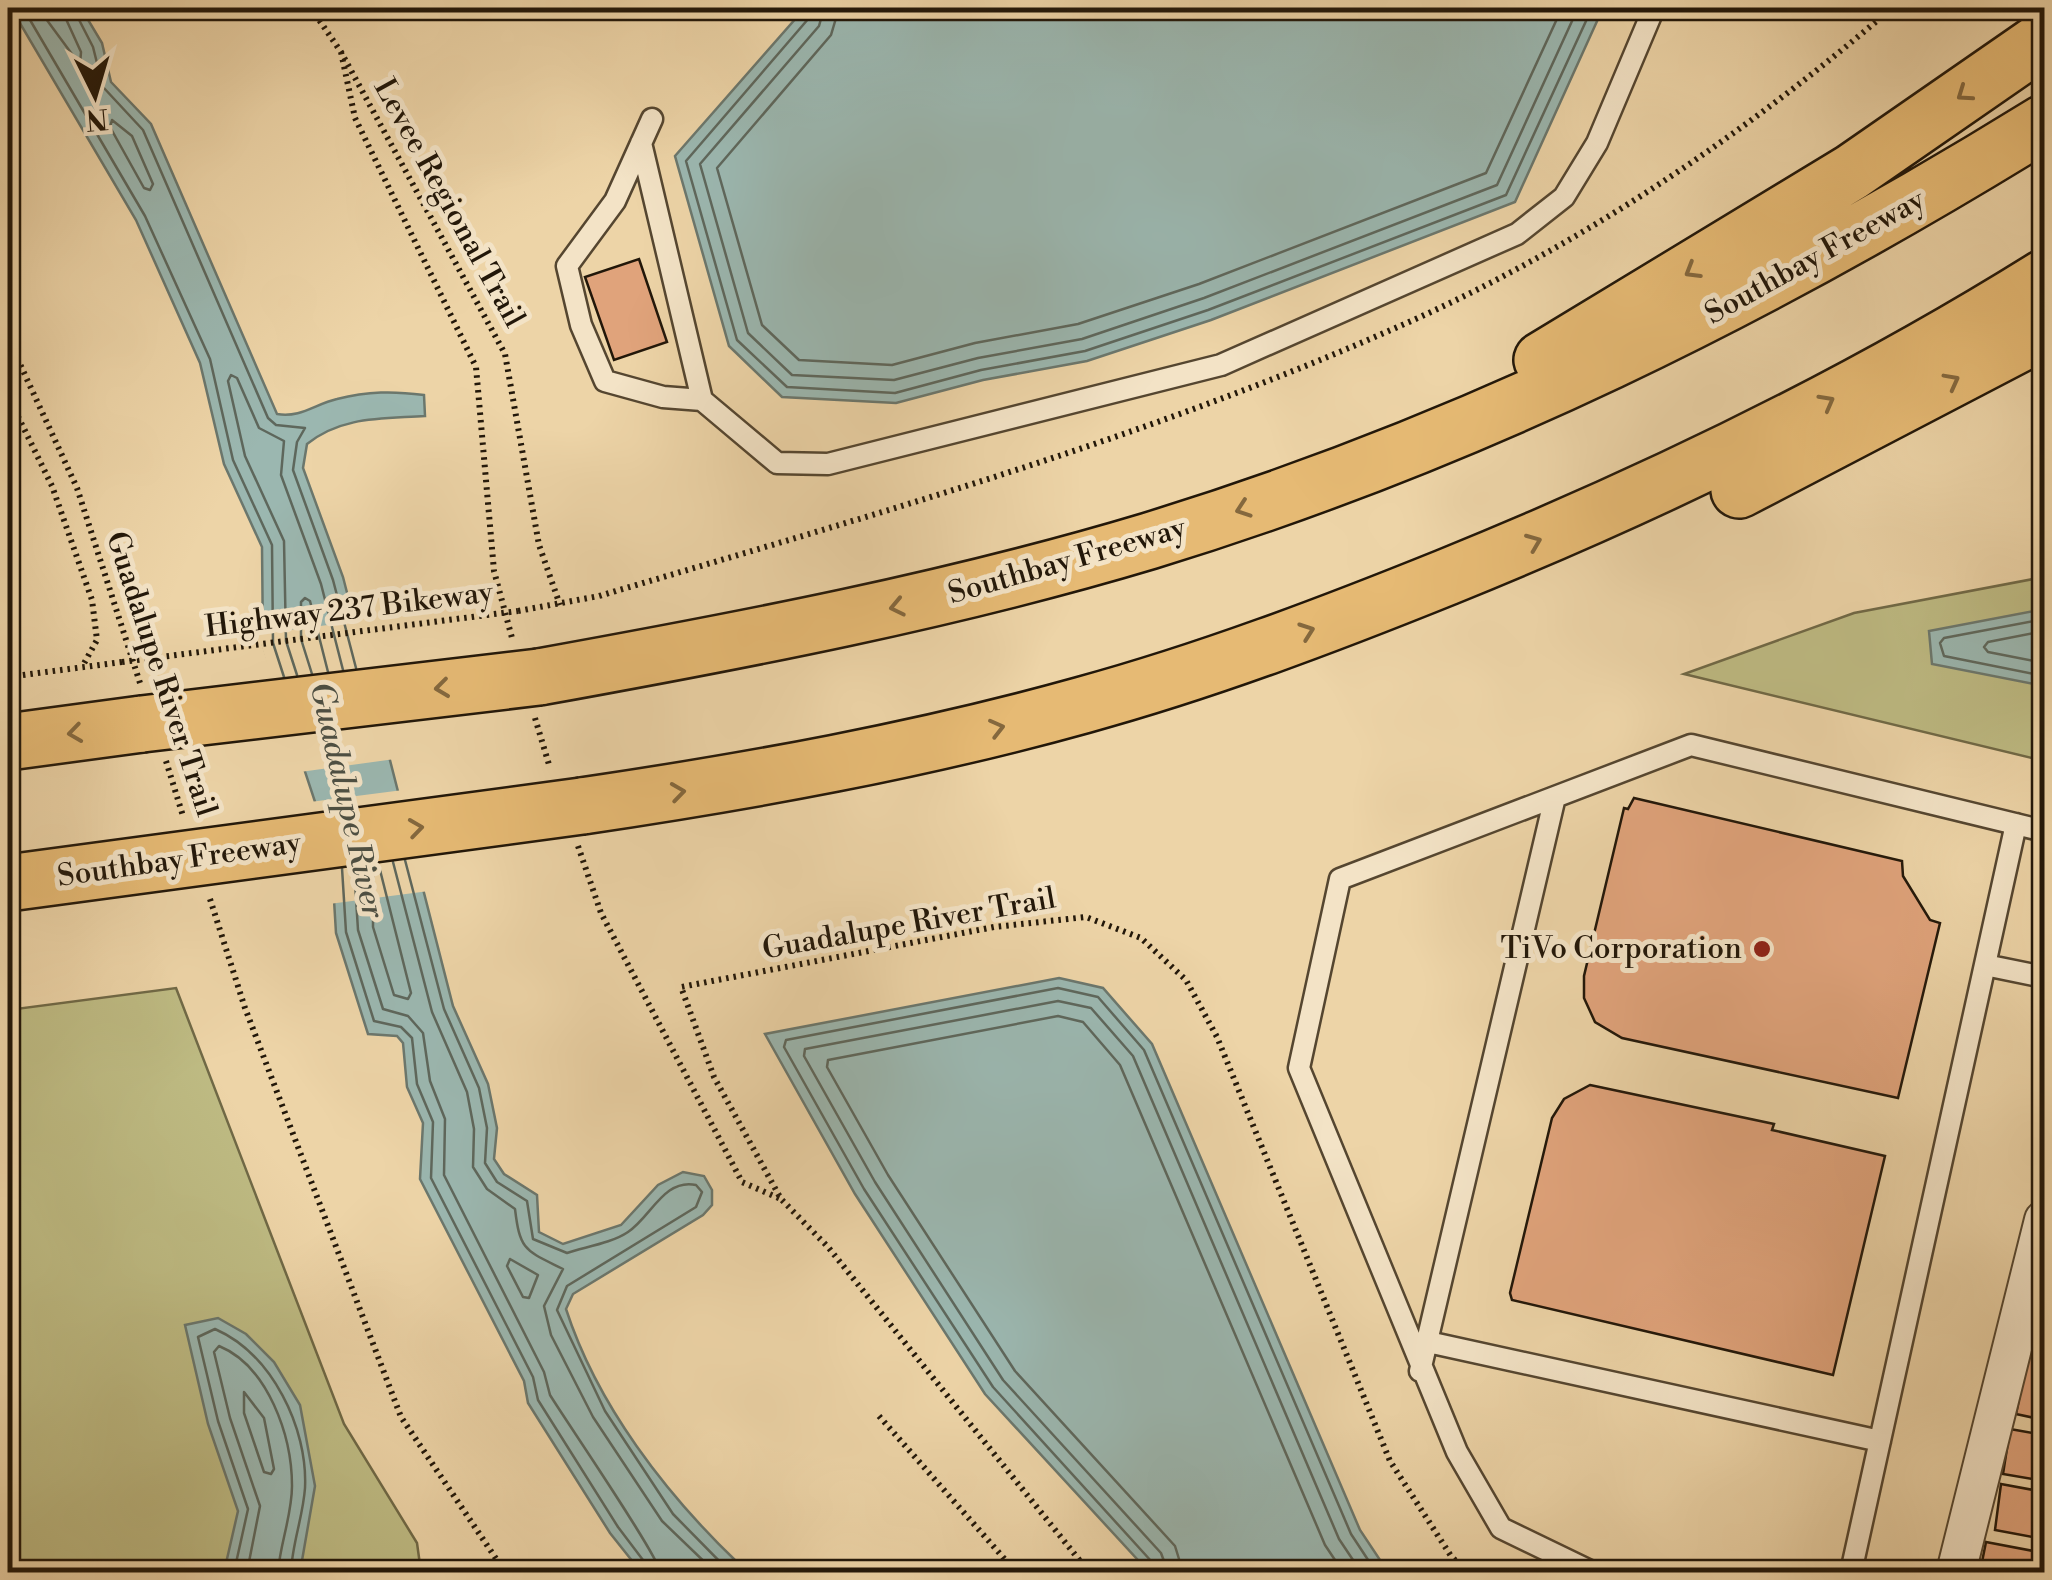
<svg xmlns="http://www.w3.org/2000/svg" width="2052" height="1580" font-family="'Libre Bodoni',serif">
<rect width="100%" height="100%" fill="#edd4a7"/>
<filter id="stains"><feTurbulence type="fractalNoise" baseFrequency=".002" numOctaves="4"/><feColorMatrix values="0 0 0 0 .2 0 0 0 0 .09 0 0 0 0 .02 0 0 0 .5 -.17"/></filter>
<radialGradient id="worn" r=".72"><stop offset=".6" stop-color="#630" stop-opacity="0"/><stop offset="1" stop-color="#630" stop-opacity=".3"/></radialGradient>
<path fill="#bebb83" stroke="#706946" stroke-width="2.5" d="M 2044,577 L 2044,761 L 1684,674 L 1854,613 Z
M 176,988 L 344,1424 L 417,1543 L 421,1572 L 8,1572 L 8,1010 Z"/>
<path fill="#9bb7b0" stroke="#6b776d" stroke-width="2.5" d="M 11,8 L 81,8 L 102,43 L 111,82 L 151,124 L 277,414 C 301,418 315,404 337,399 C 368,391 394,391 424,395 L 425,416 C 382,419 342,416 307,444 L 303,468 L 343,577 L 453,1006 L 488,1084 L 497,1128 L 494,1159 L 504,1174 L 537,1195 L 539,1232 L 563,1244 L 621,1225 L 658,1185 L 683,1172 L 704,1176 L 712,1190 L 712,1205 L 703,1215 L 573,1294 L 566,1309 C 597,1405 666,1494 737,1562 L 740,1572 L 641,1572 L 610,1533 L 528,1403 L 524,1381 L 420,1179 L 423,1123 L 407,1087 L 403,1043 L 397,1036 L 368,1034 L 336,933 L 331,850 L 263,645 L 262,547 L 224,464 L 200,363 L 136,220 Z
M 805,8 L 1603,8 L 1515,202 L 1211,320 L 1087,361 L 983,380 L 896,403 L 782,397 L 729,346 L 675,156 Z
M 2044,609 L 2044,686 L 1932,664 L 1929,631 Z
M 1059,978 L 1103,988 L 1152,1044 L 1360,1530 L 1388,1572 L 1149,1572 L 985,1394 L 855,1194 L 765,1034 Z
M 218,1318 L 246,1334 L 274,1362 L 300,1405 L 315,1486 L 300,1572 L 224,1572 L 238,1511 L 208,1424 L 185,1325 Z"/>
<path fill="#edd4a7" d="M 359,621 L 395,759 L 300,772 L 258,634 Z
M 403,790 L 429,891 L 329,904 L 326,851 L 310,802 Z"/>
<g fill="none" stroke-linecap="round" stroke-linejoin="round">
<path stroke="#5e675c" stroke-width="2.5" d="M 23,8 L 145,216 L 210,359 L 233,460 L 272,545 L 273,643 L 284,677
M 38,8 L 80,65 L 81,52 L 61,8
M 73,8 L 93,47 L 103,87 L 143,130 L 268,418 L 276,425 L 305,428 L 297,442 L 293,470 L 333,580 L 356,668
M 812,8 L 809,18 L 686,161 L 737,340 L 787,387 L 895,393 L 981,370 L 1085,351 L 1208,310 L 1506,195 L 1592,8
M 824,8 L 819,26 L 700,164 L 748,333 L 792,375 L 894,380 L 978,358 L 1082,339 L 1204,298 L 1497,185 L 1578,8
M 839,8 L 831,35 L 717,168 L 762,325 L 799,360 L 892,365 L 975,343 L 1078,324 L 1199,284 L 1486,173 L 1562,8
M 112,120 L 132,136 L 153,184 L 150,190 L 144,188 L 110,127 Z
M 2044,619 L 1944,638 L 1940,643 L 1944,656 L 2044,676
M 2044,631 L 1988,642 L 1984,647 L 1988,652 L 2044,663
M 312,674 L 301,639 L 301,602 L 305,598 L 310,601 L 328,672
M 297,675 L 286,641 L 284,541 L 245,456 L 228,381 L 231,375 L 237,378 L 259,428 L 284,441 L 281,475 L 321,584 L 343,670
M 405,860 L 444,1009 L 479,1088 L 487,1128 L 485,1163 L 497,1182 L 527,1201 L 533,1239 L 567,1253 C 585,1247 612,1243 628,1232 C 651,1217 664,1178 696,1185 L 702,1192 L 696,1207 L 567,1286 L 557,1310 L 605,1411 L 673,1514 L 730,1572
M 393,862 L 432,1012 L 467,1092 L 474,1129 L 473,1167 L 487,1189 L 515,1209 C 520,1251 525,1250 563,1269 L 544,1306 L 551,1335 L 593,1417 L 662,1521 L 715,1572
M 373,866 L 380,870 L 411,993 L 408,999 L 394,995 L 373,927 Z
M 354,867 L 358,930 L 383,1009 L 408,1016 L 423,1033 L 430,1081 L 445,1119 L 444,1175 L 544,1372 L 550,1395 C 566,1421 660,1558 660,1572
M 342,868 L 346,932 L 374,1021 L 401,1027 L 412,1038 L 417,1084 L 433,1122 L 431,1178 L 533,1377 L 538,1400 L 618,1527 L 646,1564 L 648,1572
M 510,1259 L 538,1275 L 529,1298 L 523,1297 L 507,1266 Z
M 244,1392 L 264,1418 L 274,1469 L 271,1474 L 264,1472 L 244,1413 Z
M 234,1572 L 248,1509 L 218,1421 L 198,1337 L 215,1329 C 272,1354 308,1428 305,1488 C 303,1517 292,1544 291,1572
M 247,1572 L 260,1506 L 230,1418 L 214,1352 L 219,1346 C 268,1366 292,1436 292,1486 C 292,1515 280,1544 278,1572
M 1155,1572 L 1152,1562 L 993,1387 L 864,1189 L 784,1047 L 786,1040 L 1058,988 L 1098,997 L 1144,1050 L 1351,1534 L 1376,1572
M 1168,1572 L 1161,1553 L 1003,1380 L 875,1182 L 804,1056 L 805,1049 L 1058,1001 L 1091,1008 L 1133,1056 L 1339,1539 L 1361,1572
M 1183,1572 L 1175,1546 L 1015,1371 L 888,1175 L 827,1067 L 828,1060 L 1058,1016 L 1083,1022 L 1120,1065 L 1325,1545 L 1343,1572"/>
</g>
<path fill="#e0a37b" stroke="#221709" stroke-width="2.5" d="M 639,259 L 667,342 L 614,360 L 585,277 Z
M 1634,798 L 1902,861 L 1903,876 L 1930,920 L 1940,923 L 1898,1098 L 1622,1038 L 1595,1022 L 1584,998 L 1584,976 L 1624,808 L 1628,809 Z
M 1590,1085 L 1774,1124 L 1772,1130 L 1885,1156 L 1833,1375 L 1512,1300 L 1510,1293 L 1552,1118 L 1564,1099 Z
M 2029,1350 L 2044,1353 L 2044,1420 L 2016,1414 Z
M 2010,1429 L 2044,1435 L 2044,1481 L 2003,1474 Z
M 2001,1484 L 2044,1492 L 2044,1539 L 1995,1530 Z
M 1986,1542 L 2044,1553 L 2044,1572 L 1980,1572 Z"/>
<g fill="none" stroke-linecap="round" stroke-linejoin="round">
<g stroke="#554630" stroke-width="25">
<path id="service" d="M 652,119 L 615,201 L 567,266 L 581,325 L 605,381 L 663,397 L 702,400 L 777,463 L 828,464 L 1221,365 L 1517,234 L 1564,197 L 1597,143 L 1654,8
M 641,143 L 702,400
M 1985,965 L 2044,977
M 1428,1342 L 1880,1441
M 1420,1371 L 1555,797
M 1592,1572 L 1501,1528 L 1457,1452 L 1299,1068 L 1340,879 L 1691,745 L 2044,831
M 1851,1572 L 2016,824"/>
</g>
<g stroke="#554630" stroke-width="42">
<path id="minor" d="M 1956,1572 L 2044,1220"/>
</g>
<g stroke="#221709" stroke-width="60">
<path id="motorway" d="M 1542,360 L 1852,172 L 2044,39
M 1739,490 L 2044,331
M 539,677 C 744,640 949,601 1149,541 C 1469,443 1761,298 2044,123
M 8,742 L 142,724
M 582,806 C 751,781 918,751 1083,705 C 1207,671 1328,625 1447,577 C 1654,493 1855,396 2044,278"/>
</g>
<path stroke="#221709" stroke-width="6" stroke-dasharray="2.5 5" stroke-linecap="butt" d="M 311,8 L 341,52 L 505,354 L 539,545 L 560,605
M 604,8 L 651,18 L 699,10
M 341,52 L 355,118 L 476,367 L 494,571 L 512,638
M 8,338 L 77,488 L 140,683
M 8,396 L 52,486 L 92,600 L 97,640 L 82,667
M 518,611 L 599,596 C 876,514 1157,436 1420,317 C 1591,239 1750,130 1892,8
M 8,677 L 122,662
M 535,718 L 550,768
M 166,761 L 183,816
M 578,846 L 601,913 L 742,1182 L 781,1199
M 210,899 L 245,1008 L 401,1417 L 505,1572
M 879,1416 L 1016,1572
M 1089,1572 L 828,1247 L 781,1199 L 714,1077 L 681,987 L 994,927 L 1086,917 L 1141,938 L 1186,980 L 1217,1037 L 1390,1461 L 1451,1556 L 1467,1572"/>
<use href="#service" stroke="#f3e3c6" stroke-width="20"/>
<use href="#minor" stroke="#f3e3c6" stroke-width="38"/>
<use href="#motorway" stroke="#e6ba74" stroke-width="55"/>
<g stroke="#221709" stroke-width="60" stroke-linecap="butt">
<path id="motorway-bridge" d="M 142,724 L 539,677
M 8,883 L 582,806"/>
</g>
<path stroke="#221709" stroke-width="6" stroke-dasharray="2.5 5" stroke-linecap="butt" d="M 122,662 L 518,611"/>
<use href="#motorway-bridge" stroke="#e6ba74" stroke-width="55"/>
</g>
<defs><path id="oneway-chevron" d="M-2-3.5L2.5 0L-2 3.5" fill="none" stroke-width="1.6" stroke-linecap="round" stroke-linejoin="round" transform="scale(2.5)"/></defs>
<g stroke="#84683e">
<use href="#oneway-chevron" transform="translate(1964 94) rotate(145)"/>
<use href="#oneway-chevron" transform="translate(1692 271) rotate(149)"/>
<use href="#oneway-chevron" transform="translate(1952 381) rotate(-28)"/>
<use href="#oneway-chevron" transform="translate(1827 402) rotate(-29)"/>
<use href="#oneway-chevron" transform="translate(1243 509) rotate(161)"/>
<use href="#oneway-chevron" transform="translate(1534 542) rotate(-22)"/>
<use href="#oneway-chevron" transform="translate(897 607) rotate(168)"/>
<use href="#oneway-chevron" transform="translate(1307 631) rotate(-20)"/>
<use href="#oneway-chevron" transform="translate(442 688) rotate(173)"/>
<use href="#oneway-chevron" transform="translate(997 728) rotate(-14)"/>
<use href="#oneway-chevron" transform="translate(75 733) rotate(172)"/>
<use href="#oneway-chevron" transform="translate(678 792) rotate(-8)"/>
<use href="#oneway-chevron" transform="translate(416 828) rotate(-8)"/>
</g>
<circle fill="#8f2418" stroke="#f3e3c6" stroke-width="4" cx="1762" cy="949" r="10"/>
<g text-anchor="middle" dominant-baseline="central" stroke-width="10" stroke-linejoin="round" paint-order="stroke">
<g font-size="30" fill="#221709" stroke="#f3e3c6">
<text transform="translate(449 203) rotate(61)">Levee Regional Trail</text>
<text transform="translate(1815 257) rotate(-29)">Southbay Freeway</text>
<text transform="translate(1067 561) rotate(-16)">Southbay Freeway</text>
<text transform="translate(349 610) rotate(-7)">Highway 237 Bikeway</text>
<text transform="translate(161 674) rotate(72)">Guadalupe River Trail</text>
<text transform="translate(179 860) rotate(-8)">Southbay Freeway</text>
<text transform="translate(909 924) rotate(-10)">Guadalupe River Trail</text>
</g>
<g font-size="30" fill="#221709" stroke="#f3e3c6" text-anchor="end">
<text x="1742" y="949">TiVo Corporation</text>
</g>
<g font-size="32" font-style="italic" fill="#4c4f43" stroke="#f3e3c6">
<text transform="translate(347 800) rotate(77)">Guadalupe River</text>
</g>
</g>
<rect width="2052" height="1580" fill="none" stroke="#edd4a7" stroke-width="40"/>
<rect x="10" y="10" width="2032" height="1560" fill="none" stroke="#221709" stroke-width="5"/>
<rect x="20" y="20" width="2012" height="1540" fill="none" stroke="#221709" stroke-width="2.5"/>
<g transform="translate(95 95) rotate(175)" stroke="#f3e3c6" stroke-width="8" paint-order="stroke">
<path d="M0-8L18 38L0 25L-18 38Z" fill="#221709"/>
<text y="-15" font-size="28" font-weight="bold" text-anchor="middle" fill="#221709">N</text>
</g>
<rect width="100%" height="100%" filter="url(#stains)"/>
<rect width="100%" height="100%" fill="url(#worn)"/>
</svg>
